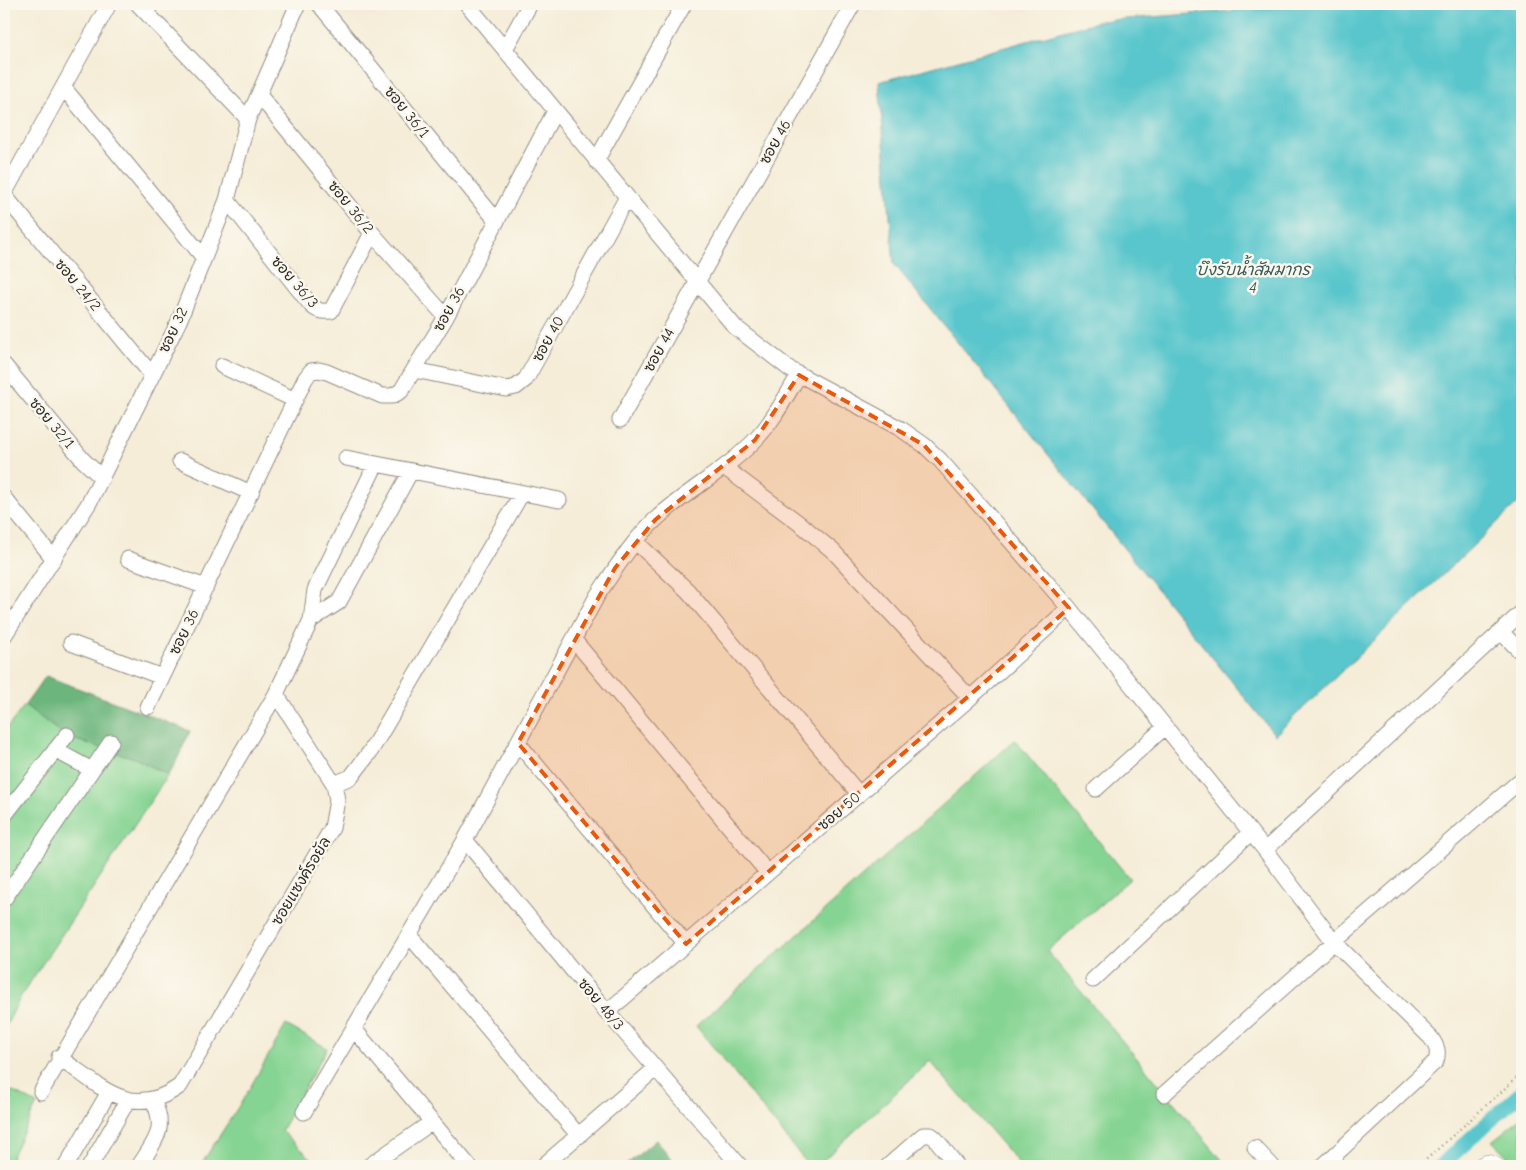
<svg xmlns="http://www.w3.org/2000/svg" width="1526" height="1170" font-family="'Comic Neue','Playpen Sans Thai',sans-serif">
<rect width="100%" height="100%" fill="#fbf7ec"/>
<filter id="ink" filterUnits="userSpaceOnUse"><feTurbulence type="fractalNoise" baseFrequency=".02" numOctaves="2"/><feDisplacementMap in="SourceGraphic" scale="10" xChannelSelector="R" yChannelSelector="G"/><feConvolveMatrix kernelMatrix="1 2 1 2 8 2 1 2 1" color-interpolation-filters="sRGB"/></filter>
<filter id="wash" filterUnits="userSpaceOnUse"><feTurbulence type="fractalNoise" baseFrequency=".0096" numOctaves="4" result="noise"/><feDisplacementMap in="SourceGraphic" scale="20" xChannelSelector="R" yChannelSelector="G"/><feGaussianBlur stdDeviation="1.12" result="paint"/><feColorMatrix in="noise" values="0 0 0 0 0 0 0 0 0 0 0 0 0 0 0 0 0 1.4 0 .05"/><feComposite in="paint" operator="in"/></filter>
<g filter="url(#wash)">
<rect width="100%" height="100%" fill="#f5edd8"/>
<path fill="#86d493" stroke="#58805f" d="M 25,705 L 66,737 L 135,758 L 168,775 L 21,996 L 4,1030 L 4,732 Z
M 1015,740 L 1130,879 L 1047,951 L 1227,1166 L 1021,1166 L 930,1061 L 817,1166 L 809,1166 L 696,1026 Z
M 286,1025 L 327,1048 L 281,1131 L 320,1166 L 200,1166 L 244,1098 Z
M 4,1087 L 37,1104 L 8,1164 L 4,1162 Z
M 1522,1117 L 1522,1166 L 1517,1166 L 1492,1141 Z"/>
<path fill="#6cb67d" stroke="#4c7054" d="M 46,676 L 190,731 L 175,764 L 168,775 L 135,758 L 66,737 L 25,705 Z
M 656,1140 L 678,1166 L 625,1166 Z"/>
<path fill="#59c6cc" stroke="#42787c" d="M 1323,4 L 1522,4 L 1522,499 L 1275,735 L 894,264 L 879,82 L 1100,21 Z"/>
<g fill="none" stroke-linecap="round" stroke-linejoin="round">
<path stroke="#59c6cc" stroke-width="15" d="M 1440,1166 L 1522,1092"/>
</g>
</g>
<g filter="url(#ink)">
<g fill="none" stroke-linecap="round" stroke-linejoin="round">
<g stroke="#908c82" stroke-width="9">
<path id="lane" d="M 1474,1166 C 1485,1156 1492,1157 1503,1166"/>
</g>
<g stroke="#908c82" stroke-width="17">
<path id="street" d="M 138,4 L 248,119
M 319,4 L 496,220
M 467,4 L 735,327 L 791,370 L 901,429 L 924,445 L 940,460 L 1069,608 L 1265,850 L 1334,942 L 1431,1038 C 1437,1047 1439,1051 1436,1061 L 1323,1166
M 505,49 L 530,4
M 63,87 L 204,258
M 259,95 L 372,233 L 446,317
M 596,161 L 684,4
M 4,194 L 109,4
M 4,195 L 152,375
M 227,200 L 311,305 C 317,311 322,312 331,311 L 372,233
M 4,365 L 83,460 L 102,478
M 222,366 L 295,400
M 415,370 L 506,389 L 516,387 L 526,379 L 627,197
M 620,420 L 853,4
M 346,458 L 559,500
M 180,461 L 251,493
M 724,467 L 804,527 L 833,551 L 970,698
M 4,498 L 54,559
M 636,542 L 688,591 L 859,794
M 128,559 L 206,587
M 311,620 L 339,602 L 411,471
M 1501,632 L 1522,653
M 4,636 L 89,503 L 179,321 L 227,200 L 248,119 L 298,4
M 574,640 L 767,872
M 71,643 L 162,677
M 148,707 L 305,379 L 311,371 L 319,370 L 327,372 L 382,396 L 392,396 L 401,391 L 446,317 L 555,111
M 518,743 L 686,944
M 55,750 L 92,770
M 334,784 L 351,777 L 370,752 L 522,493
M 1096,789 L 1165,727
M 4,816 L 67,735
M 465,840 L 607,1012 L 740,1166
M 1265,850 L 1522,612
M 4,899 L 111,742
M 409,935 L 579,1136
M 1093,980 L 1250,833
M 607,1012 L 970,698 L 1069,608
M 354,1029 L 469,1166
M 59,1057 C 100,1086 131,1121 180,1086 L 332,828 L 337,800 L 334,784 L 276,694 L 311,620 L 315,590 L 376,464
M 41,1092 L 276,694
M 1164,1094 L 1334,942 L 1522,779
M 304,1112 L 465,840 L 597,596 C 615,569 632,542 655,520 C 687,490 727,470 757,438 C 774,420 786,396 799,375
M 1255,1148 L 1272,1166
M 66,1166 L 109,1092
M 90,1166 L 128,1100
M 139,1166 C 154,1142 168,1129 153,1101
M 369,1166 L 432,1122
M 543,1166 L 655,1069
M 888,1166 L 923,1135 L 931,1135 L 935,1138 L 957,1166"/>
</g>
<path stroke="#908c82" stroke-width="2.5" stroke-dasharray="1 4" stroke-linecap="butt" d="M 1419,1166 L 1522,1073"/>
<use href="#lane" stroke="#fff" stroke-width="8"/>
<use href="#street" stroke="#fff" stroke-width="15"/>
</g>
</g>
<path fill="#e8590c" fill-opacity="0.2" stroke="#e8590c" stroke-width="4" stroke-dasharray="10 6" stroke-linejoin="round" d="M 799,375 L 924,445 L 1069,608 L 686,944 L 518,743 L 615,568 L 655,520 L 755,440 Z"/>
<g text-anchor="middle" dominant-baseline="central" stroke-width="5" stroke-linejoin="round" paint-order="stroke">
<g font-size="15" fill="#2b2b2b" stroke="#fbf7ec">
<text transform="translate(407 112) rotate(51)">ซอย 36/1</text>
<text transform="translate(775 142) rotate(-61)">ซอย 46</text>
<text transform="translate(351 207) rotate(51)">ซอย 36/2</text>
<text transform="translate(295 282) rotate(49)">ซอย 36/3</text>
<text transform="translate(78 285) rotate(50)">ซอย 24/2</text>
<text transform="translate(449 309) rotate(-61)">ซอย 36</text>
<text transform="translate(173 330) rotate(-65)">ซอย 32</text>
<text transform="translate(548 339) rotate(-61)">ซอย 40</text>
<text transform="translate(659 350) rotate(-61)">ซอย 44</text>
<text transform="translate(52 423) rotate(50)">ซอย 32/1</text>
<text transform="translate(184 632) rotate(-64)">ซอย 36</text>
<text transform="translate(839 811) rotate(-40)">ซอย 50</text>
<text transform="translate(301 881) rotate(-59)">ซอยแซงค์รอยัล</text>
<text transform="translate(601 1004) rotate(50)">ซอย 48/3</text>
</g>
<g font-size="16" font-style="italic" fill="#395a5b" stroke="#fbf7ec">
<text x="1253" y="270">บึงรับน้ำสัมมากร<tspan x="1253" dy="18">4</tspan></text>
</g>
</g>
<rect width="1526" height="1170" fill="none" stroke="#fbf7ec" stroke-width="20"/>
</svg>
